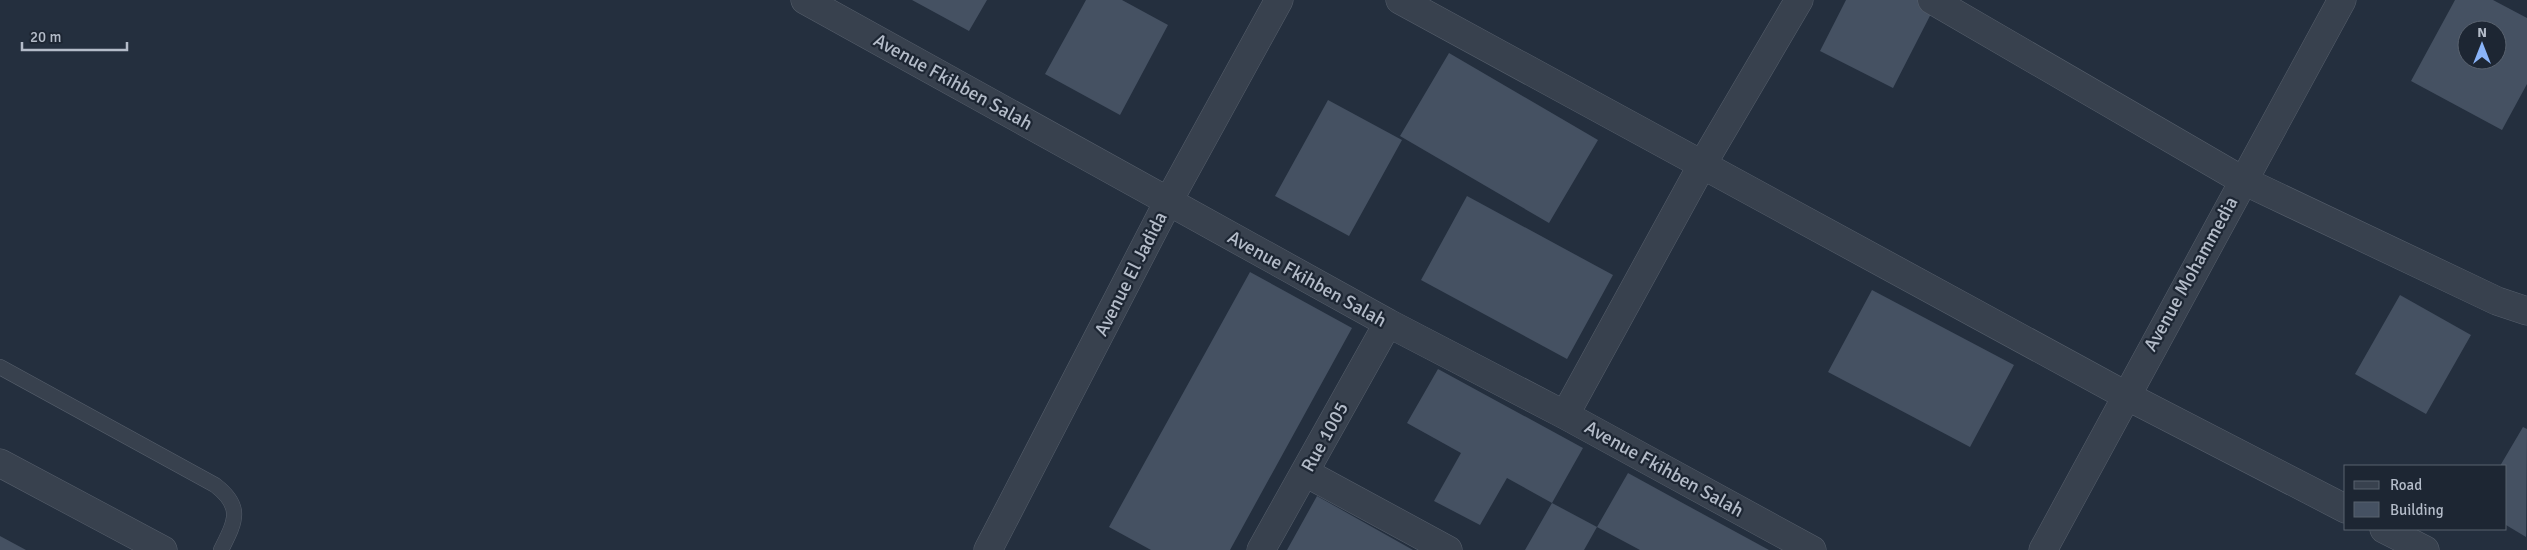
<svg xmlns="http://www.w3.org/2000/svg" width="2527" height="550" font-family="Signika,sans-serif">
<rect width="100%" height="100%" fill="#242f3e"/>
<path fill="#455162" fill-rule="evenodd" d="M 912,0 L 987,0 L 969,31 Z
M 1086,0 L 1122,0 L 1168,25 L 1120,115 L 1045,74 Z
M 1846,0 L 1924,0 L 1935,6 L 1893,88 L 1820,51 Z
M 2455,0 L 2493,0 L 2527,18 L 2527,84 L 2502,130 L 2411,81 ZM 2467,30 L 2497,30 L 2497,60 L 2467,60 Z
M 1449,53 L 1598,140 L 1549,223 L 1400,136 Z
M 1328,100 L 1402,140 L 1349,236 L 1275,196 Z
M 1467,196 L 1613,275 L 1567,359 L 1421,280 Z
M 1250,272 L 1352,328 L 1230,550 L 1151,550 L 1109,527 Z
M 1872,290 L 2014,365 L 1970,447 L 1828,372 Z
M 2400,295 L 2471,335 L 2426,414 L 2355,374 Z
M 1438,369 L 1583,448 L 1552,503 L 1507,478 L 1480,525 L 1434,501 L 1461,453 L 1407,423 Z
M 2523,427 L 2527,429 L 2526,537 L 2506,525 L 2506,466 L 2500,466 Z
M 1628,473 L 1679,501 L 1769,550 L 1640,550 L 1597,527 Z
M 1317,496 L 1413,550 L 1287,550 Z
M 1552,503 L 1597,527 L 1584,550 L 1525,550 Z
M 0,536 L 26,550 L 0,550 Z"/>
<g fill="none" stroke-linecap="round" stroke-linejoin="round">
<g stroke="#565f6c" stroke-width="16">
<path id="service" d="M 0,367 L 215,485 C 244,507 235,522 221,550"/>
</g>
<g stroke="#565f6c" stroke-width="29">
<path id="minor" d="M 805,0 L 1388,323 L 1565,415 L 1812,550
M 1400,0 L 2125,395 L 2346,509
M 1932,0 L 2242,180 L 2497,301 L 2527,311
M 1565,415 L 1702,165 L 1799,0
M 0,463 L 163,550
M 1306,473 L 1448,550
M 2384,529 L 2425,550
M 988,550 L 1168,202 L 1279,0
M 1261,550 L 1388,323
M 2043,550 L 2342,0"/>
</g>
<use href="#service" stroke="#38414e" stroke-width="15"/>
<use href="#minor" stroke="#38414e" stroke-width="28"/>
</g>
<g text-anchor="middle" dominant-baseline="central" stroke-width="4.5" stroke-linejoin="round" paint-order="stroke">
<g font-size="19" fill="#b4bcc9" stroke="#1d2633">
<text transform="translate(953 82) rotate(29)">Avenue Fkihben Salah</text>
<text transform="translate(1131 274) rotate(-63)">Avenue El Jadida</text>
<text transform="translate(2191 274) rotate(-61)">Avenue Mohammedia</text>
<text transform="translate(1307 279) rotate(29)">Avenue Fkihben Salah</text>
<text transform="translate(1325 437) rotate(-61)">Rue 1005</text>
<text transform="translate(1664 469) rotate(29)">Avenue Fkihben Salah</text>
</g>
</g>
<rect x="2344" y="465" width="162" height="65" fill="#1d2633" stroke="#59626f"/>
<rect x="2354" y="481" width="25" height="8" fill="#38414e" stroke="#59626f"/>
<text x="2390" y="490" font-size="15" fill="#b4bcc9">Road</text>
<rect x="2354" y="502" width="25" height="15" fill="#455162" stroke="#59626f"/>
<text x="2390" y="515" font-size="15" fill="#b4bcc9">Building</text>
<g transform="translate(2482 45)"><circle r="24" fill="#1d2633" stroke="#59626f"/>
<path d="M0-4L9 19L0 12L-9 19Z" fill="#8ab4f8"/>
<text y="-8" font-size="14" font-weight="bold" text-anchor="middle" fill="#b4bcc9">N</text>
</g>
<path d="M22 42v8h105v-8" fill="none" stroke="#b4bcc9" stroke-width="2.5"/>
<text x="30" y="42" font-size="15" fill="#b4bcc9" stroke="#1d2633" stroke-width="4" paint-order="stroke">20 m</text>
</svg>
